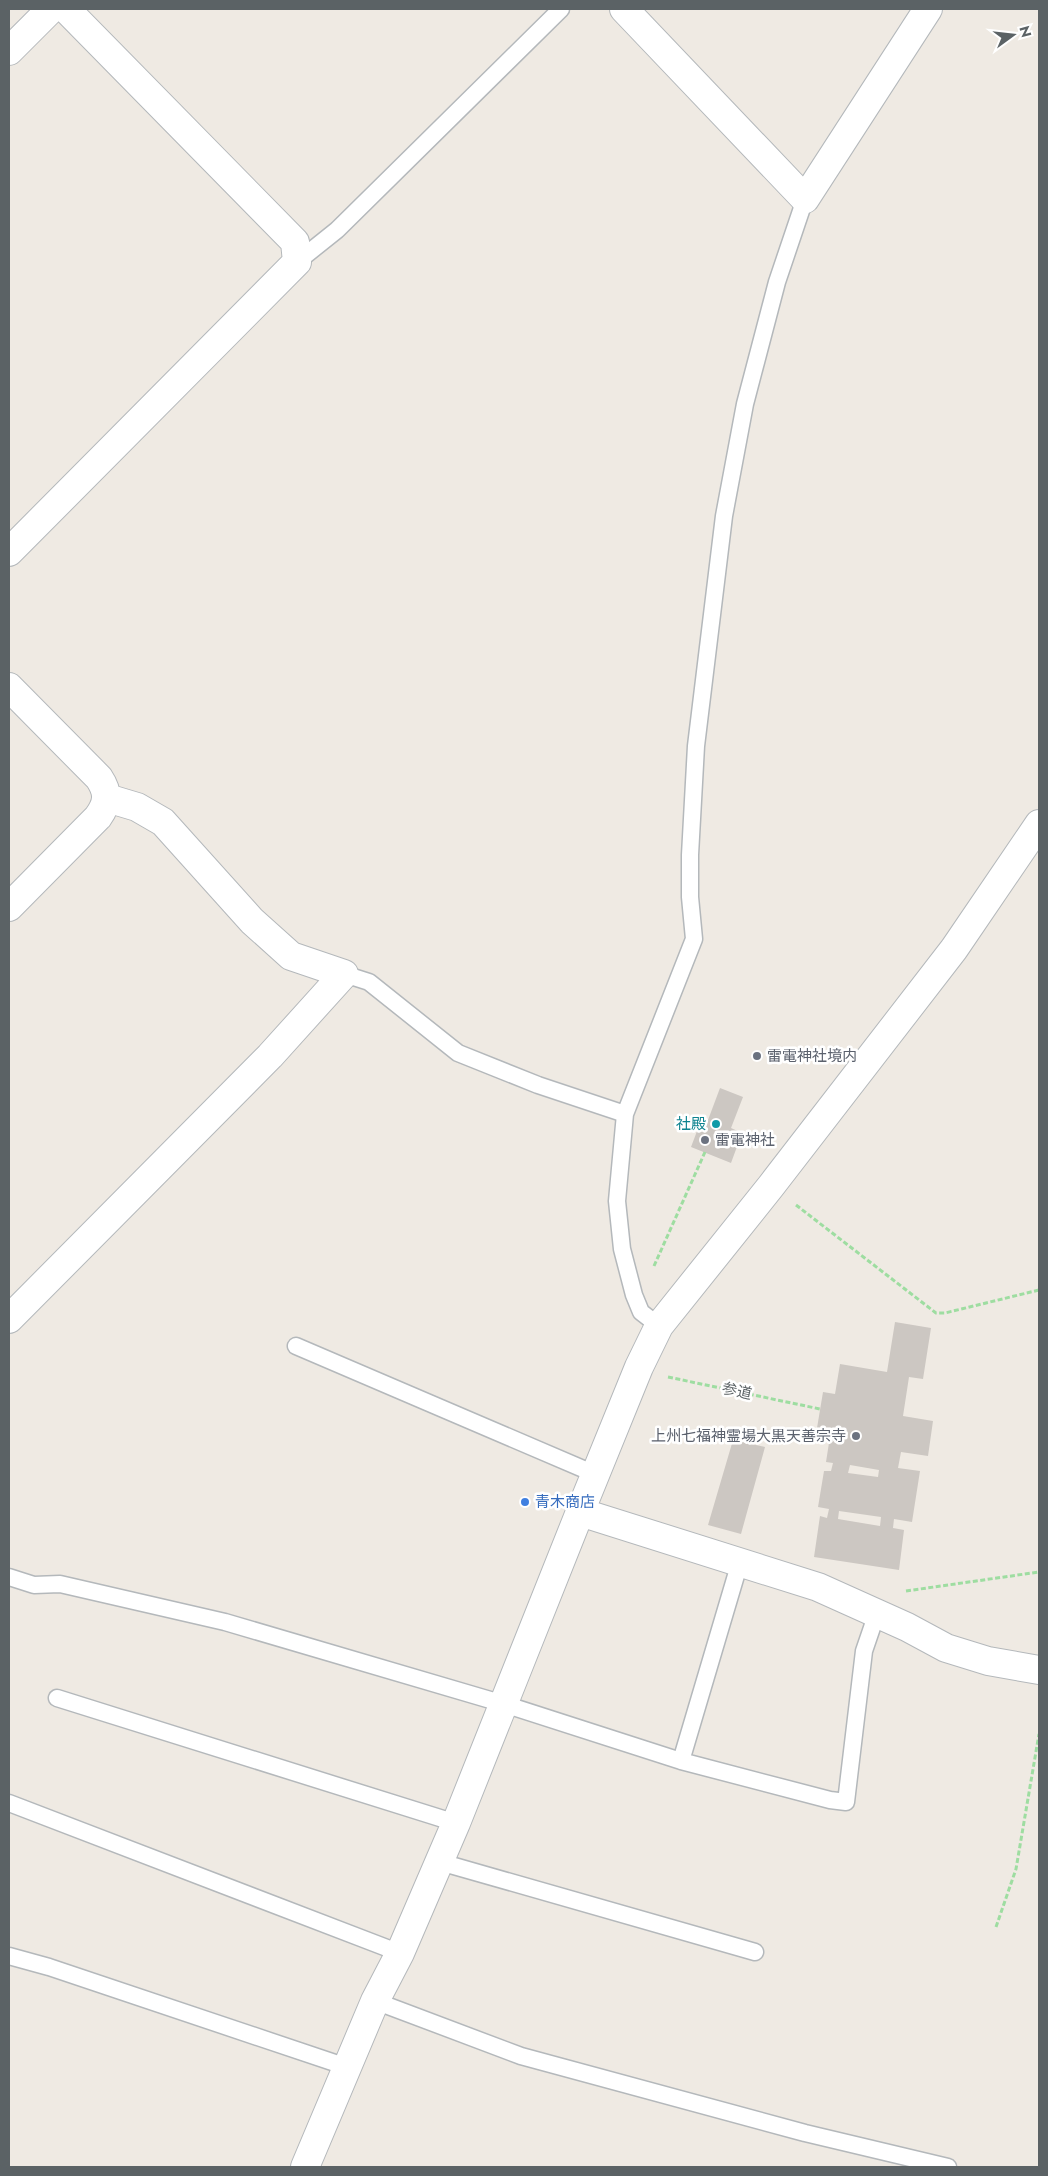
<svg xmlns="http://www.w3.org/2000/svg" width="1048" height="2176" font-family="Jost,'Noto Sans JP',sans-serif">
<rect width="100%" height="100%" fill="#efeae3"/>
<path fill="#ccc7c2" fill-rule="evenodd" d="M 720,1088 L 743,1097 L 731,1128 L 742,1133 L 731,1163 L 691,1147 L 702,1118 L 708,1120 Z
M 895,1322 L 931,1328 L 923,1379 L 909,1377 L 903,1416 L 933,1421 L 928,1456 L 901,1452 L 898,1468 L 920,1471 L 912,1522 L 894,1519 L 893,1528 L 904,1530 L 899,1570 L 814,1557 L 820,1516 L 827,1518 L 829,1509 L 818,1507 L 824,1471 L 831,1471 L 833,1463 L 826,1462 L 831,1430 L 817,1428 L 823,1392 L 835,1394 L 840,1364 L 887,1372 ZM 850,1465 L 879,1470 L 878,1477 L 848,1473 ZM 839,1511 L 881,1517 L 880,1526 L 838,1519 Z
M 733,1440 L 765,1447 L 741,1534 L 708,1525 Z"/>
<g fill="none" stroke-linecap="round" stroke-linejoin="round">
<g stroke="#b4b8bb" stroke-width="19">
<path id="service" d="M 297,262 L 337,230 L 561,9
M 344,974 L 369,982 L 458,1053 L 538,1085 L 625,1114
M 659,1326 L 641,1312 L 634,1295 L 622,1249 L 617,1201 L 625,1114 L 694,939 L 690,897 L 690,855 L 696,746 L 724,516 L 745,404 L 777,282 L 805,199
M 296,1346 L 595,1474
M 9,1577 L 34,1585 L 60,1584 L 225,1622 L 504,1704 L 681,1761 L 830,1800 L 846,1802 L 864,1651 L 877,1613
M 57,1698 L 456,1823
M 681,1761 L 740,1562
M 9,1803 L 400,1953
M 440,1862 L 755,1952
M 9,1956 L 49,1967 L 347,2067
M 375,2001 L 521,2056 L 805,2133 L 948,2167"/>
</g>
<g stroke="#b4b8bb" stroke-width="30">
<path id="minor" d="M 624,9 L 805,199 L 928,9
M 9,552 L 297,262 L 295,242 L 66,9
M 9,687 L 99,778 C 109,793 108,803 98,817 L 9,907
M 9,1319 L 270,1056 L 344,974 L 291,956 L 252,921 L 163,822 L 137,807 L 107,798
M 580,1512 L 818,1587 L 907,1627 L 946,1648 L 988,1661 L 1039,1670"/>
</g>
<g stroke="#b4b8bb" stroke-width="30">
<path id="tertiary" d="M 9,51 L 51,9
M 305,2167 L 375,2001 L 400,1953 L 456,1823 L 580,1512 L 639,1367 L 659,1326 L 771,1186 L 954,949 L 1039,824"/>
</g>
<path stroke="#9edda1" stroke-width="3" stroke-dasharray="5 2.5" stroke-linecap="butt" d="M 796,1205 L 936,1313 L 945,1313 L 1039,1290
M 654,1266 L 705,1152
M 668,1377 L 820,1409
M 906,1591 L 1039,1572
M 996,1927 L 1016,1869 L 1039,1734
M 1039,2167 L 1039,2166"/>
<use href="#service" stroke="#fff" stroke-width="16"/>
<use href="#minor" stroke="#fff" stroke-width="28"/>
<use href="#tertiary" stroke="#fff" stroke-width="28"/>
</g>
<g fill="#6b7280" stroke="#fff" stroke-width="2">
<circle cx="757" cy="1056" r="5"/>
<circle cx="705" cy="1140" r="5"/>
<circle cx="856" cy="1436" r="5"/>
</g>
<circle fill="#0f9aa8" stroke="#fff" stroke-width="2" cx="716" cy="1124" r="5"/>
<circle fill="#3f7fe0" stroke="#fff" stroke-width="2" cx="525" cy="1502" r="5"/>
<g text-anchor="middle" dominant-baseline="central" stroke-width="5" stroke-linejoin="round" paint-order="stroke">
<g font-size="15" fill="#5b616d" stroke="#fff" text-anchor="start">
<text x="767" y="1056">雷電神社境内</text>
<text x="715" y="1140">雷電神社</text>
<text x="846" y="1436" text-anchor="end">上州七福神霊場大黒天善宗寺</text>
</g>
<g font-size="15" fill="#0d838f" stroke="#fff" text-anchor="end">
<text x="706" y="1124">社殿</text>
</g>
<g font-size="15" fill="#5b6265" stroke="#fff">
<text transform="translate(737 1391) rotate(12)">参道</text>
</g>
<g font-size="15" fill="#366cbe" stroke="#fff" text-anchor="start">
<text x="535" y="1502">青木商店</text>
</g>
</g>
<rect width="1048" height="2176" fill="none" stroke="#5b6265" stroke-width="20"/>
<g transform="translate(1013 35) rotate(75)" stroke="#ffffff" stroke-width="4" paint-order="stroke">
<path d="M0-4L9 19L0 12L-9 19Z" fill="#5b6265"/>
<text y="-8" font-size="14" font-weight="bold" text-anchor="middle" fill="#5b6265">N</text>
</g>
</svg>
